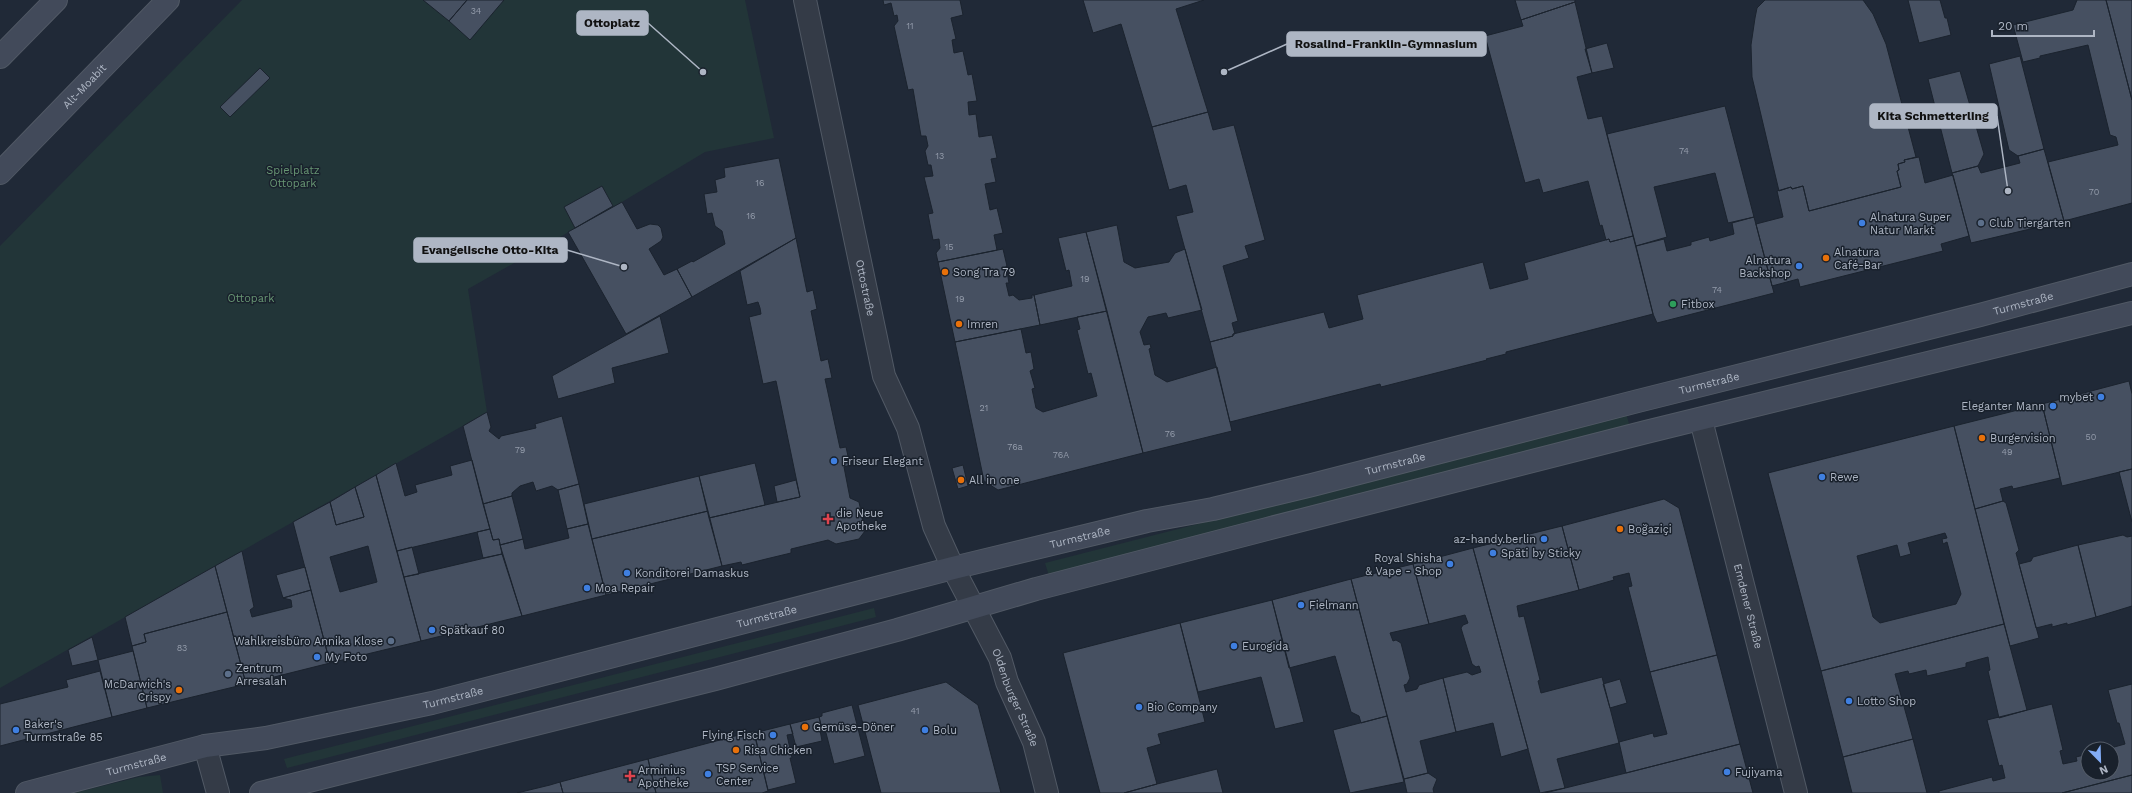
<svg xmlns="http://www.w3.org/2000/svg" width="2132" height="793" font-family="'Work Sans',sans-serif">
<rect width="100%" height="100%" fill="#202937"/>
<path fill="#223538" d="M 242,0 L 745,0 L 774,138 L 705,152 L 622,202 L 468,289 L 487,412 L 0,688 L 0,246 Z
M 1626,413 L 1630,427 L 1049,576 L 1045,563 L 1566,430 Z
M 874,608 L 876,617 L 287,768 L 284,759 Z
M 160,775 L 163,793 L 74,793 L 139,777 Z"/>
<path fill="#465061" stroke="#1b232e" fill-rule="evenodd" d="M 423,0 L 467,0 L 449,21 Z
M 467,0 L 504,0 L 470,40 L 449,21 Z
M 883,0 L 960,0 L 963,15 L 951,18 L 956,39 L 952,40 L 954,53 L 963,51 L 968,75 L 972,74 L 977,101 L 968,102 L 969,115 L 976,114 L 979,137 L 992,135 L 997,158 L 991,159 L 996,182 L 985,184 L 990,210 L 997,208 L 1003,233 L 994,235 L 997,250 L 938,262 L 936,253 L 940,248 L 939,239 L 933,240 L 928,214 L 933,213 L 924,177 L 933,176 L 931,165 L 928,165 L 925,151 L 928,146 L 926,136 L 921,136 L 913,89 L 908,90 L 894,26 L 898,21 L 897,15 L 894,16 L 891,3 L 884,5 Z
M 1083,0 L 1204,0 L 1176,9 L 1208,112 L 1152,127 L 1121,24 L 1093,33 Z
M 1515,0 L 1575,0 L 1575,2 L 1521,20 Z
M 1863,0 L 1873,14 L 1886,44 L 1916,157 L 1904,160 L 1905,162 L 1898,164 L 1899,170 L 1897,171 L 1901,187 L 1809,211 L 1803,186 L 1792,189 L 1791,187 L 1779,191 L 1752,77 L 1751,45 L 1755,18 L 1757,8 L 1765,0 Z
M 1908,0 L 1940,0 L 1945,18 L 1947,18 L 1951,35 L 1919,43 Z
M 2077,0 L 2106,0 L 2132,100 L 2132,203 L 2064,221 L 2048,162 L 2118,145 L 2116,137 L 2110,135 L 2088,45 L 2040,56 L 2040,58 L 2023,62 L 2013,25 L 2073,10 Z
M 2106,0 L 2132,0 L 2132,100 Z
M 1575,2 L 1592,73 L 1577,77 L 1588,119 L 1602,116 L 1633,236 L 1610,242 L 1609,239 L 1606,240 L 1602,225 L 1600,226 L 1588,181 L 1543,193 L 1539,179 L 1525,183 L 1485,36 L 1523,26 L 1521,20 Z
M 1607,43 L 1614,68 L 1592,73 L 1585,49 Z
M 2020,56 L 2044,149 L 2018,156 L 2009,150 L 1989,64 Z
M 260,68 L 270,78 L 230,117 L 220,107 Z
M 1960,71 L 1984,154 L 1978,166 L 1952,173 L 1928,79 Z
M 1725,106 L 1754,217 L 1728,223 L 1715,173 L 1654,187 L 1667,237 L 1636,246 L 1607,134 Z
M 1208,112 L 1213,130 L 1234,125 L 1265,240 L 1245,246 L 1249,258 L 1223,266 L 1238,321 L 1232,323 L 1235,334 L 1233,334 L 1233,336 L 1210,342 L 1176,216 L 1193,212 L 1186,185 L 1169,190 L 1152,127 Z
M 2044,149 L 2064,221 L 1971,243 L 1952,173 L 1978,166 L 1981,173 L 2020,163 L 2018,156 Z
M 1919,157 L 1925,183 L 1953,175 L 1969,236 L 1941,244 L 1943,251 L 1800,287 L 1798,279 L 1772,286 L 1756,224 L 1783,217 L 1777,191 L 1791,187 L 1792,189 L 1803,186 L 1809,211 L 1901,187 L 1897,171 L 1899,170 L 1898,164 L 1905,162 L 1904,160 Z
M 779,158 L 796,238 L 692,297 L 677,269 L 692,261 L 693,262 L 725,244 L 722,231 L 715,226 L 712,213 L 707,214 L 704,194 L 717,192 L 715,180 L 725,177 L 724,168 Z
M 602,186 L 613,206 L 575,228 L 564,207 Z
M 622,202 L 637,229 L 650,224 L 658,225 L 661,228 L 663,237 L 661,241 L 649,249 L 664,275 L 677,269 L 692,297 L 626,334 L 568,232 Z
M 1754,217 L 1774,293 L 1657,323 L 1653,314 L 1636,246 L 1664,239 L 1667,251 L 1691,245 L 1691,242 L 1709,237 L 1710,241 L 1734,234 L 1732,223 Z
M 1117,225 L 1124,262 L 1135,268 L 1169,262 L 1175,253 L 1185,249 L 1202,310 L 1168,318 L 1166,313 L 1148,317 L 1140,332 L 1144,345 L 1150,344 L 1151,348 L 1149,349 L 1155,375 L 1167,382 L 1217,367 L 1232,431 L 1143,453 L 1086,232 Z
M 1086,232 L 1107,311 L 1040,325 L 1034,295 L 1072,286 L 1069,270 L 1066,271 L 1058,238 Z
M 1633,236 L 1653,314 L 1506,352 L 1506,354 L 1486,359 L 1487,360 L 1381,387 L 1380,384 L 1230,422 L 1210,342 L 1233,336 L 1233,334 L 1324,312 L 1329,328 L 1363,319 L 1357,295 L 1483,262 L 1490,289 L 1528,279 L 1524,263 L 1609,239 L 1610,242 Z
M 796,238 L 807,292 L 813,290 L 817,309 L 811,311 L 821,361 L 828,359 L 832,378 L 825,379 L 840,448 L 846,447 L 850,465 L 844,467 L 850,498 L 859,502 L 865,531 L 859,539 L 836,544 L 828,540 L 791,549 L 791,553 L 766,559 L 742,565 L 741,562 L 722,566 L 709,518 L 800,497 L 776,381 L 763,384 L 749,317 L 761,314 L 760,308 L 758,302 L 747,305 L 740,271 Z
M 1003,249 L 1007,266 L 1006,266 L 1009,283 L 1006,283 L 1009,296 L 1013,295 L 1019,300 L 1032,298 L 1032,295 L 1034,295 L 1040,325 L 955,342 L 938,262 Z
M 1107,311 L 1143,453 L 998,490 L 984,481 L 955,342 L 1021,329 L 1026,353 L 1031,352 L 1034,369 L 1030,371 L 1035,388 L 1032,389 L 1036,408 L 1043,412 L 1097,396 L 1091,373 L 1088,374 L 1077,330 L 1080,329 L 1077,317 Z
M 660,316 L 669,353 L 612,368 L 615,383 L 558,399 L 552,376 Z
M 2129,381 L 2132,394 L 2132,469 L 2062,486 L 2042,404 Z
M 2042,404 L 2060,478 L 2013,489 L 2012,486 L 2000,489 L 2003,501 L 1975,509 L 1954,426 Z
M 487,412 L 491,427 L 489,431 L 499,439 L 501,436 L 536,428 L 535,424 L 562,416 L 579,484 L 558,490 L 552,486 L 536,491 L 533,482 L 520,486 L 512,493 L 512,496 L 483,504 L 463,426 Z
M 1954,426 L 2004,624 L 1821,671 L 1768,473 ZM 1945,533 L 1947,538 L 1942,539 L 1943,544 L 1947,542 L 1961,594 L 1956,604 L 1880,623 L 1873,617 L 1857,556 L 1897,545 L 1900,557 L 1911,554 L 1908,543 Z
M 472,460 L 490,529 L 397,551 L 376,475 L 396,463 L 405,496 L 417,492 L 415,485 L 452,475 L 450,466 Z
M 755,463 L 765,505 L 709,518 L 699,476 Z
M 963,465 L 968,486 L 958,489 L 952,468 Z
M 2132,469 L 2132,522 L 2119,472 Z
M 376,475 L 421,641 L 330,663 L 293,522 L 330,502 L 336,525 L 364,517 L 355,487 ZM 368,546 L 377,582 L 340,592 L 330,557 Z
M 699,476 L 708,511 L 592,539 L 584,504 Z
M 796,480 L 800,497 L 777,502 L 774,486 Z
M 579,484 L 588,524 L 567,529 L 558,490 Z
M 355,487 L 364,517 L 336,525 L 330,502 Z
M 512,496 L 523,539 L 500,545 L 499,539 L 493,540 L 483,504 Z
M 1664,499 L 1679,508 L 1717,655 L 1650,672 L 1628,587 L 1632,586 L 1629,573 L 1613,577 L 1614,580 L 1579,590 L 1562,526 Z
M 2003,501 L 2006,503 L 2019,550 L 2016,553 L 2039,638 L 2010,646 L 1975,509 Z
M 708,511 L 722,566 L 606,595 L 592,539 Z
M 588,524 L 606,595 L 522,616 L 500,545 L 523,539 L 525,549 L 569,538 L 567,529 Z
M 1562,526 L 1579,590 L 1517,606 L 1519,617 L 1524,616 L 1540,680 L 1538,681 L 1541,693 L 1602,677 L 1619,743 L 1557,759 L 1565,788 L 1540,793 L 1473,548 Z
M 490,529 L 493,540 L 499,539 L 502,554 L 483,558 L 477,532 Z
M 2123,535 L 2127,537 L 2132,536 L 2132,606 L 2096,617 L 2078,545 Z
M 2078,545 L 2096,617 L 2067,625 L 2067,623 L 2052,627 L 2052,624 L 2036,628 L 2019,564 L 2031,561 L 2033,557 Z
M 412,547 L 419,574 L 404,577 L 397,551 Z
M 1473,548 L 1528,749 L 1501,757 L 1493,723 L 1456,732 L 1443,678 L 1467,672 L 1472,675 L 1481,672 L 1479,666 L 1476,667 L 1472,664 L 1461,628 L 1463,625 L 1468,623 L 1465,615 L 1429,624 L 1413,564 Z
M 242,551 L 254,607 L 250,610 L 252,617 L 292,607 L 291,600 L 283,598 L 311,590 L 330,663 L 246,684 L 215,566 Z
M 502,554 L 522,616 L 421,641 L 404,577 Z
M 1413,564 L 1429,624 L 1390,633 L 1393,641 L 1396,640 L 1401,643 L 1410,678 L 1407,684 L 1404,685 L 1406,692 L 1417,689 L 1419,685 L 1443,678 L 1456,732 L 1420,741 L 1428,773 L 1404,779 L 1351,579 Z
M 215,566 L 227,612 L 144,634 L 146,642 L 132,646 L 125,617 Z
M 305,567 L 311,590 L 283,598 L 276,575 Z
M 1351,579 L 1387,716 L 1361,723 L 1359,716 L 1351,712 L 1335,656 L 1289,668 L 1272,600 Z
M 1272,600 L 1304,722 L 1275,729 L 1261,677 L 1198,692 L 1180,623 Z
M 227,612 L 246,684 L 147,708 L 132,646 L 146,642 L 144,634 Z
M 1180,623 L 1205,722 L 1158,734 L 1161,744 L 1147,748 L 1157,784 L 1124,793 L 1100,793 L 1063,653 Z
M 2004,624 L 2027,710 L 1999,718 L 1988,671 L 1990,670 L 1988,657 L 1966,663 L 1966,667 L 1927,676 L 1926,670 L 1909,674 L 1908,671 L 1895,674 L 1913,739 L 1843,757 L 1821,671 Z
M 92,637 L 98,660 L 72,666 L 68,650 Z
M 133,651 L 147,708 L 112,717 L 98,660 Z
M 1717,655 L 1740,744 L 1626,773 L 1619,742 L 1653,733 L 1654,737 L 1667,734 L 1650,672 Z
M 100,671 L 112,717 L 0,746 L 0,704 L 68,687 L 66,680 Z
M 1620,679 L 1627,703 L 1610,708 L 1603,684 Z
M 946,682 L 978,705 L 1001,793 L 881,793 L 858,705 Z
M 2132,684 L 2132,775 L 2062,793 L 1939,793 L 1939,791 L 1992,777 L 1993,781 L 2005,778 L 2002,765 L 1999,766 L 1987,720 L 2052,704 L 2063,750 L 2060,751 L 2063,764 L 2077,761 L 2076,757 L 2088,754 L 2088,773 L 2112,773 L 2112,749 L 2107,749 L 2125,744 L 2119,723 L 2117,723 L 2108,690 Z
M 852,705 L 865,756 L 834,764 L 825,729 L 822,729 L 819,717 L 822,716 L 822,713 Z
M 1387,716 L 1404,782 L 1350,793 L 1333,730 Z
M 819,717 L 822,729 L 820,730 L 822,741 L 796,747 L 790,724 Z
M 790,724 L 793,734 L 787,735 L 792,758 L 790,758 L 796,783 L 768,790 L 754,733 Z
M 754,731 L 768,791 L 762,793 L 656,793 L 648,759 Z
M 1913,739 L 1927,793 L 1852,793 L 1843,757 Z
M 1740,744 L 1753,793 L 1545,793 L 1626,773 Z
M 648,759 L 656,793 L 563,793 L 560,782 Z
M 1217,769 L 1223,793 L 1124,793 L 1157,784 Z
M 1428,773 L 1437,779 L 1433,789 L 1434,793 L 1407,793 L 1404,779 Z
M 2132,775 L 2132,793 L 2062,793 Z
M 560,782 L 563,793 L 517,793 L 550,785 Z"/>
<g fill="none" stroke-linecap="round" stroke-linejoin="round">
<g stroke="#515965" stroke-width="24">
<g id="minor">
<path id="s1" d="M 805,0 L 884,376 L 908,428 L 934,526 L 953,568 L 1000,658 L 1007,682 L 1034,742 L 1047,793"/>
<path id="s2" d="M 1701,420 L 1796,793"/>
<path d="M 205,746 L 218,793"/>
</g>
</g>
<g stroke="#515965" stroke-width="24">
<g id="secondary">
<path d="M 0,57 L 56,0"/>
<path id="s3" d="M 0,173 L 168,0"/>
<path id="s4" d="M 27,793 L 205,746 L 266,738 L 432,703 L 953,568 L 1147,521 L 1213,509 L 1312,485 L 1638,401 L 1980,315 L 2132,274"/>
<path d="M 261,793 L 715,679 L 897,630 L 1036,589 L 1267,529 L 1646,432 L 2132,313"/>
</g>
</g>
<use href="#minor" stroke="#343b47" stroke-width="22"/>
<use href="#secondary" stroke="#424a5a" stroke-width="22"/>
</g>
<g fill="#3f7fe0" stroke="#19212c" stroke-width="1.5">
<circle cx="1862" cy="223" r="4"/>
<circle cx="1799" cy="266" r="4"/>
<circle cx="2101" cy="397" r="4"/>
<circle cx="2053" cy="406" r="4"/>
<circle cx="834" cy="461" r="4"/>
<circle cx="1822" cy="477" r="4"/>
<circle cx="1544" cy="539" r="4"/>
<circle cx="1493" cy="553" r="4"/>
<circle cx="1450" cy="564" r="4"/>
<circle cx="627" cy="573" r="4"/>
<circle cx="587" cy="588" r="4"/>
<circle cx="1301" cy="605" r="4"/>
<circle cx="432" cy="630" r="4"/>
<circle cx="1234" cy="646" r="4"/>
<circle cx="317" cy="657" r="4"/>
<circle cx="1849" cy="701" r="4"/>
<circle cx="1139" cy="707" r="4"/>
<circle cx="16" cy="730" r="4"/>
<circle cx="925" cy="730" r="4"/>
<circle cx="773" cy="735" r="4"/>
<circle cx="1727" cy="772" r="4"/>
<circle cx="708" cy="774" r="4"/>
</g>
<g fill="#5c6f8a" stroke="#19212c" stroke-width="1.5">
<circle cx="1981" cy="223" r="4"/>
<circle cx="391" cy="641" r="4"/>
<circle cx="228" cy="674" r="4"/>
</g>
<g fill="#e8710a" stroke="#19212c" stroke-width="1.5">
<circle cx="1826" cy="258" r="4"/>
<circle cx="945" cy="272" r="4"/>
<circle cx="959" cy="324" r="4"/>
<circle cx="1982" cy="438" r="4"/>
<circle cx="961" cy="480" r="4"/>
<circle cx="1620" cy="529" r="4"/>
<circle cx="179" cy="690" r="4"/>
<circle cx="805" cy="727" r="4"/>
<circle cx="736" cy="750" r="4"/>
</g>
<circle fill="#2e9e5b" stroke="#19212c" stroke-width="1.5" cx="1673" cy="304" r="4"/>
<g fill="#e0444e" stroke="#19212c" stroke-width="1.5">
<path d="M826 513h4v4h4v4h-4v4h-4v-4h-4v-4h4z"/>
<path d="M628 770h4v4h4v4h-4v4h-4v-4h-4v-4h4z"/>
</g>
<g text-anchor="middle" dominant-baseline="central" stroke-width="3" stroke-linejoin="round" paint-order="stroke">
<g font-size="9" fill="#949cab">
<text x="476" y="11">34</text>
<text x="910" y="26">11</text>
<text x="1684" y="151">74</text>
<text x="940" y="156">13</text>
<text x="760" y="183">16</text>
<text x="2094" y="192">70</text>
<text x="751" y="216">16</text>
<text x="949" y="247">15</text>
<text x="1085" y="279">19</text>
<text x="1717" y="290">74</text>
<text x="960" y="299">19</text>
<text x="984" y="408">21</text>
<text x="1170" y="434">76</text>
<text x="2091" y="437">50</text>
<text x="1015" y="447">76a</text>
<text x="520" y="450">79</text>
<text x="2007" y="452">49</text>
<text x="1061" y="455">76A</text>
<text x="182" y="648">83</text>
<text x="915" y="711">41</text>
</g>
<g font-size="11" fill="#aeb6c4" stroke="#19212c">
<text stroke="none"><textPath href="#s3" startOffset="121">Alt-Moabit</textPath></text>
<text stroke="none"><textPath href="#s1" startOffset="294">Ottostraße</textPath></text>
<text stroke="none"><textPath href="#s4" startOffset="2056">Turmstraße</textPath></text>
<text stroke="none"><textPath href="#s4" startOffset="1732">Turmstraße</textPath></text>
<text stroke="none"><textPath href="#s4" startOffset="1408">Turmstraße</textPath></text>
<text stroke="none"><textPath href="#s4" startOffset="1084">Turmstraße</textPath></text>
<text stroke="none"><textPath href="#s2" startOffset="192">Emdener Straße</textPath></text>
<text stroke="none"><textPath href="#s4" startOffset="761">Turmstraße</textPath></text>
<text stroke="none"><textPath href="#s4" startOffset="437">Turmstraße</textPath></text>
<text stroke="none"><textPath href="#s1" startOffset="733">Oldenburger Straße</textPath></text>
<text stroke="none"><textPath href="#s4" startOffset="113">Turmstraße</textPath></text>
</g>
<g font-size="11" fill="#669472" stroke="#19212c">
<text x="293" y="170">Spielplatz<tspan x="293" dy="13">Ottopark</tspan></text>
<text x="251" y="298">Ottopark</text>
</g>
<g font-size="11" fill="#aeb6c4" stroke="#19212c" text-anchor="start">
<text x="1870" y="217">Alnatura Super<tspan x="1870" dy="13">Natur Markt</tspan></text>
<text x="1989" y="223">Club Tiergarten</text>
<text x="1834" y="252">Alnatura<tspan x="1834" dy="13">Café-Bar</tspan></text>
<text x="1791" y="260" text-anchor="end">Alnatura<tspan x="1791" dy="13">Backshop</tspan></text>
<text x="953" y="272">Song Tra 79</text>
<text x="1681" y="304">Fitbox</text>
<text x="967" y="324">Imren</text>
<text x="2093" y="397" text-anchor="end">mybet</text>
<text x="2045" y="406" text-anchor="end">Eleganter Mann</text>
<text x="1990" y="438">Burgervision</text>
<text x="842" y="461">Friseur Elegant</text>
<text x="1830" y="477">Rewe</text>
<text x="969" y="480">All in one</text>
<text x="836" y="513">die Neue<tspan x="836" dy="13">Apotheke</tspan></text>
<text x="1628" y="529">Boğaziçi</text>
<text x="1536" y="539" text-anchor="end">az-handy.berlin</text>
<text x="1501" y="553">Späti by Sticky</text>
<text x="1442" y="558" text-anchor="end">Royal Shisha<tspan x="1442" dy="13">&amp; Vape - Shop</tspan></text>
<text x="635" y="573">Konditorei Damaskus</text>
<text x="595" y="588">Moa Repair</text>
<text x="1309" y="605">Fielmann</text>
<text x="440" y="630">Spätkauf 80</text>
<text x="383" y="641" text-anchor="end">Wahlkreisbüro Annika Klose</text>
<text x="1242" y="646">Eurogida</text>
<text x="325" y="657">My Foto</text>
<text x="236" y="668">Zentrum<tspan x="236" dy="13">Arresalah</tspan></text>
<text x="171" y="684" text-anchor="end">McDarwich's<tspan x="171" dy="13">Crispy</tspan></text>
<text x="1857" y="701">Lotto Shop</text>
<text x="1147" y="707">Bio Company</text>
<text x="24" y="724">Baker's<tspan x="24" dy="13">Turmstraße 85</tspan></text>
<text x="813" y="727">Gemüse-Döner</text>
<text x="933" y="730">Bolu</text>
<text x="765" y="735" text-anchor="end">Flying Fisch</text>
<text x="744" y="750">Risa Chicken</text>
<text x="716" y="768">TSP Service<tspan x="716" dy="13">Center</tspan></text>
<text x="638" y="770">Arminius<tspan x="638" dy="13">Apotheke</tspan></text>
<text x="1735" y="772">Fujiyama</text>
</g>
</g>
<path fill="none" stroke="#aeb6c4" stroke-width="1.5" d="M703 72L648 23M1224 72L1287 44M2008 191L1997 116M624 267L567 250"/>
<g fill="#aeb6c4" stroke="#19212c" stroke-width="1.5">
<circle cx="703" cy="72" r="4"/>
<circle cx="1224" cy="72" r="4"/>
<circle cx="2008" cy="191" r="4"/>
<circle cx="624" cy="267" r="4"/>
</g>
<g fill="#aeb6c4" stroke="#aeb6c4" stroke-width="1.5">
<rect x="577" y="11" width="71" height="24" rx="4"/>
<rect x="1287" y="32" width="199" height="24" rx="4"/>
<rect x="1870" y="104" width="127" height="24" rx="4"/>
<rect x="414" y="238" width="153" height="24" rx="4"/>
</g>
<g font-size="12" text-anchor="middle" font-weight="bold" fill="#111">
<text x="612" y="27">Ottoplatz</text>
<text x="1386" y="48">Rosalind-Franklin-Gymnasium</text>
<text x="1933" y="120">Kita Schmetterling</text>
<text x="490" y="254">Evangelische Otto-Kita</text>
</g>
<g transform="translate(2100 761) rotate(157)"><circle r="19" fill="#19212c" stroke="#555d69"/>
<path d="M0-3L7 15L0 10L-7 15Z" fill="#82acf5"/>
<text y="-6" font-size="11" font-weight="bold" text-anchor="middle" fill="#aeb6c4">N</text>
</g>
<path d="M1992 30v6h102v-6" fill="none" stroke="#aeb6c4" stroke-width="2"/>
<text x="1998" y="30" font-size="12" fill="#aeb6c4" stroke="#19212c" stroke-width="3" paint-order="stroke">20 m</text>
</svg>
